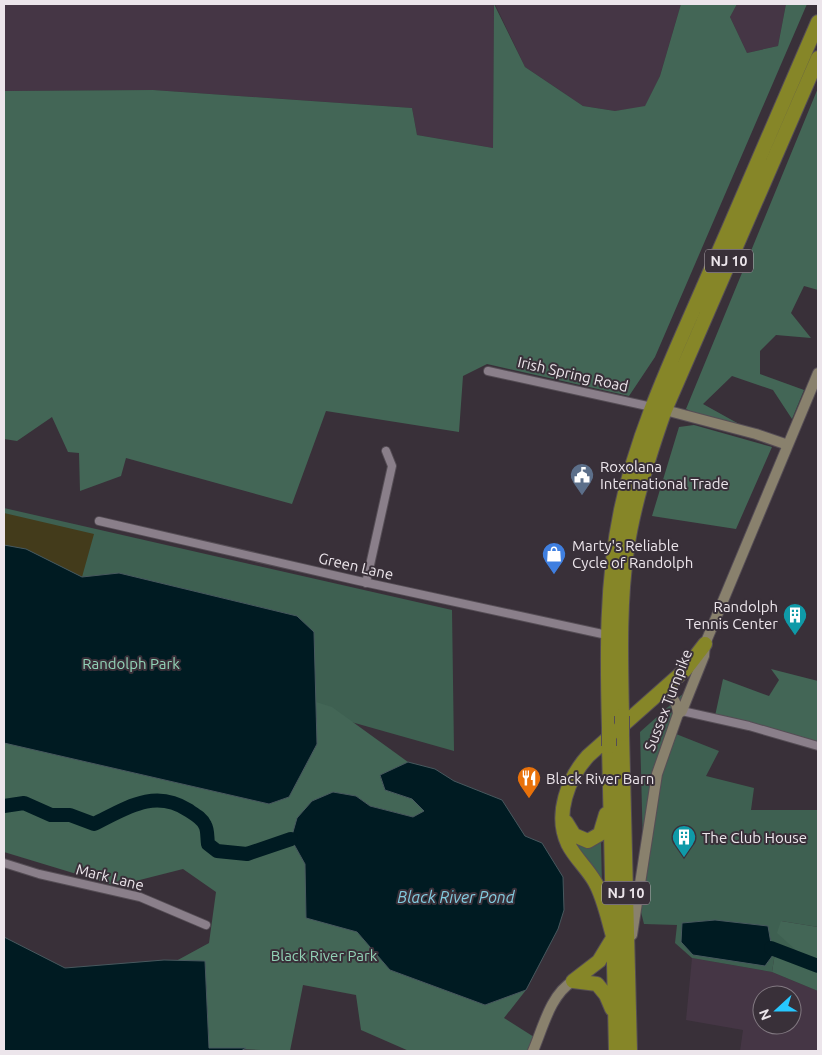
<svg xmlns="http://www.w3.org/2000/svg" width="822" height="1055" font-family="Ubuntu,sans-serif">
<rect width="100%" height="100%" fill="#393039"/>
<path fill="#453645" fill-rule="evenodd" d="M 4,4 L 494,4 L 493,148 L 417,135 L 412,108 L 153,90 L 4,91 Z
M 495,4 L 681,4 L 660,76 L 645,107 L 615,111 L 583,106 L 525,67 Z
M 737,4 L 786,4 L 778,46 L 747,53 L 730,17 Z
M 692,958 L 772,972 L 818,991 L 818,1051 L 740,1051 L 743,1030 L 686,1020 ZM 762,995 L 792,995 L 792,1025 L 762,1025 Z"/>
<path fill="#3e6051" d="M 4,508 L 452,610 L 454,751 L 330,716 L 4,761 Z
M 686,691 L 671,732 L 719,751 L 706,776 L 754,788 L 751,810 L 818,810 L 818,927 L 781,921 L 799,952 L 775,953 L 772,972 L 692,958 L 675,943 L 677,925 L 644,924 L 640,908 L 643,848 L 640,732 Z
M 571,839 L 601,842 L 602,887 Z"/>
<path fill="#436656" d="M 494,4 L 525,67 L 583,106 L 615,111 L 645,106 L 660,76 L 681,4 L 737,4 L 730,17 L 747,53 L 778,46 L 786,4 L 807,4 L 655,357 L 629,396 L 487,364 L 463,376 L 459,432 L 326,411 L 292,504 L 126,458 L 121,476 L 80,491 L 79,453 L 68,452 L 52,417 L 17,441 L 4,439 L 4,91 L 153,90 L 412,108 L 417,135 L 493,148 Z
M 818,88 L 818,290 L 804,286 L 791,313 L 811,338 L 776,335 L 760,351 L 760,374 L 804,390 L 792,419 L 773,390 L 732,376 L 703,404 L 739,424 L 697,414 L 686,409 Z
M 694,425 L 772,447 L 736,529 L 652,516 L 679,427 Z
M 771,669 L 818,681 L 818,742 L 715,716 L 723,679 L 769,696 L 779,680 Z
M 316,702 L 332,707 L 408,762 L 380,776 L 385,790 L 412,799 L 425,811 L 413,817 L 370,806 L 356,796 L 291,839 L 305,864 L 307,918 L 358,932 L 390,970 L 485,1005 L 526,990 L 504,1018 L 534,1037 L 529,1051 L 409,1051 L 361,1030 L 356,995 L 303,985 L 290,1051 L 209,1048 L 205,962 L 176,961 L 209,943 L 216,892 L 183,869 L 116,886 L 4,852 L 4,743 L 269,804 L 289,797 L 317,744 Z
M 781,921 L 818,927 L 818,991 L 772,972 L 775,953 L 798,952 L 777,933 Z"/>
<path fill="#433b1b" d="M 4,513 L 94,534 L 82,577 L 26,549 L 4,545 Z"/>
<path fill="#001b22" stroke="#47585e" d="M 4,545 L 26,549 L 82,577 L 119,573 L 297,616 L 314,632 L 317,744 L 289,797 L 269,804 L 4,743 Z
M 408,762 L 435,769 L 454,781 L 502,800 L 525,836 L 542,843 L 563,877 L 564,910 L 558,929 L 526,990 L 485,1005 L 390,970 L 357,932 L 306,918 L 305,864 L 291,839 L 297,818 L 312,801 L 333,792 L 356,796 L 370,806 L 413,817 L 424,811 L 412,799 L 385,790 L 380,775 Z
M 715,920 L 768,926 L 773,955 L 765,966 L 693,955 L 681,942 L 682,923 Z
M 4,937 L 65,968 L 164,960 L 205,961 L 209,1048 L 246,1048 L 241,1051 L 4,1051 Z"/>
<g fill="none" stroke-linecap="round" stroke-linejoin="round">
<path stroke="#001b22" stroke-width="14" d="M 4,806 L 24,803 L 51,815 L 70,815 L 94,824 C 125,809 154,788 188,810 C 194,814 202,818 205,825 C 208,830 207,838 208,844 L 217,851 L 247,854 L 291,839
M 771,948 L 818,966"/>
<g stroke="#554d55" stroke-width="10">
<path id="street" d="M 488,371 L 652,407
M 99,521 L 359,581 L 607,635
M 366,583 L 392,466 L 386,451
M 682,711 L 749,726 L 818,746
M 4,863 L 39,874 L 140,897 L 206,925"/>
</g>
<g stroke="#554d55" stroke-width="12">
<path id="secondary" d="M 665,410 L 756,434 L 788,445
M 660,693 C 673,694 677,702 678,714
M 632,935 L 657,774 L 678,714 L 682,711 L 704,656 L 705,644 L 818,373
M 533,1051 C 543,1028 550,995 573,981"/>
</g>
<g stroke="#554d55" stroke-width="16">
<path id="highway" d="M 622,716 C 621,661 619,605 627,549 C 634,502 649,455 665,410 L 818,58
M 609,728 C 607,655 606,582 621,510 C 637,433 671,361 702,290 C 741,201 779,112 818,22
M 622,734 L 630,1051
M 609,746 L 616,1051
M 566,822 L 574,835 L 588,841 L 600,834 L 606,814
M 613,936 C 608,919 604,898 595,882 C 587,868 575,858 568,844 C 554,815 568,778 588,756 L 685,670 L 705,644
M 573,981 L 597,984 L 606,995 L 612,1009
M 573,981 L 599,961 L 613,938"/>
</g>
<use href="#street" stroke="#8a7f8a" stroke-width="8"/>
<use href="#secondary" stroke="#89816d" stroke-width="10"/>
<use href="#highway" stroke="#868628" stroke-width="14"/>
<g stroke="#554d55" stroke-width="16" stroke-linecap="butt">
<path id="highway-bridge" d="M 622,716 L 622,734
M 609,728 L 609,746"/>
</g>
<use href="#highway-bridge" stroke="#868628" stroke-width="14"/>
</g>
<defs>
<g id="civic-pin" transform="scale(1.25)"><path d="M0 17L-7.5 6A9.5 9.5 0 1 1 7.5 6Z" fill="#5c6f8a" stroke="#393039"/><path d="M-.6-6.5H3V-4.5H.6V-3L4-1V1h2V6H-6V1h2V-1L-.6-3ZM-1.2 2.5V6h2.4V2.5Z" fill="#fff"/></g>
<g id="shop-pin" transform="scale(1.25)"><path d="M0 17L-7.5 6A9.5 9.5 0 1 1 7.5 6Z" fill="#3f7fe0" stroke="#393039"/><path d="M-5-2.5h2.3a2.7 3.5 0 0 1 5.4 0H5L5.5 6h-11ZM-1.5-2.5h3a1.5 2.3 0 0 0-3 0Z" fill="#fff"/></g>
<g id="building-pin" transform="scale(1.25)"><path d="M0 17L-7.5 6A9.5 9.5 0 1 1 7.5 6Z" fill="#0f9aa8" stroke="#393039"/><path d="M-4-6H4V6H1V3H-1V6H-4ZM-2.5-4.3h1.7v1.8h-1.7ZM.8-4.3h1.7v1.8H.8ZM-2.5-1h1.7V.8h-1.7ZM.8-1h1.7V.8H.8Z" fill="#fff"/></g>
<g id="restaurant-pin" transform="scale(1.25)"><path d="M0 17L-7.5 6A9.5 9.5 0 1 1 7.5 6Z" fill="#e8710a" stroke="#393039"/><path d="M-5-6h1v4h1v-4h1v4h1v-4h1v5L-1.5 .5V6h-2V.5L-5-1ZM5-6V6H3V1.5H1.5Q1.5-4 5-6Z" fill="#fff"/></g>
</defs>
<g fill-rule="evenodd">
<use href="#civic-pin" x="582" y="475"/>
<use href="#shop-pin" x="554" y="554"/>
<use href="#building-pin" x="795" y="615"/>
<use href="#restaurant-pin" x="529" y="778"/>
<use href="#building-pin" x="684" y="837"/>
</g>
<g text-anchor="middle" dominant-baseline="central" stroke-width="4" stroke-linejoin="round" paint-order="stroke">
<g fill="#393039" stroke="#b6afb6" stroke-width="1">
<rect x="705" y="249.5" width="48" height="23" rx="4"/>
<rect x="602" y="881.5" width="48" height="23" rx="4"/>
</g>
<g font-size="14" font-weight="bold" fill="#ece5eb">
<text x="729" y="261">NJ 10</text>
<text x="626" y="893">NJ 10</text>
</g>
<g font-size="15" fill="#ece5eb" stroke="#393039">
<text transform="translate(573 374) rotate(13)">Irish Spring Road</text>
<text transform="translate(356 566) rotate(13)">Green Lane</text>
<text transform="translate(668 700) rotate(-69)">Sussex Turnpike</text>
<text transform="translate(110 877) rotate(14)">Mark Lane</text>
</g>
<g font-size="15" fill="#ece5eb" stroke="#393039" text-anchor="start">
<text x="600" y="466">Roxolana<tspan x="600" dy="17">International Trade</tspan></text>
<text x="572" y="545">Marty's Reliable<tspan x="572" dy="17">Cycle of Randolph</tspan></text>
<text x="778" y="606" text-anchor="end">Randolph<tspan x="778" dy="17">Tennis Center</tspan></text>
<text x="546" y="778">Black River Barn</text>
<text x="702" y="837">The Club House</text>
</g>
<g font-size="15" fill="#93d3b7" stroke="#393039">
<text x="131" y="663">Randolph Park</text>
<text x="324" y="955">Black River Park</text>
</g>
<g font-size="16" font-style="italic" fill="#83cbdf" stroke="#393039">
<text x="456" y="897">Black River Pond</text>
</g>
</g>
<rect width="822" height="1055" fill="none" stroke="#ece5eb" stroke-width="10"/>
<g transform="translate(777 1010) rotate(249)"><circle r="24" fill="#393039" stroke="#817880"/>
<path d="M0-4L9 19L0 12L-9 19Z" fill="#27c8ff"/>
<text y="-8" font-size="14" font-weight="bold" text-anchor="middle" fill="#ece5eb">N</text>
</g>
</svg>
